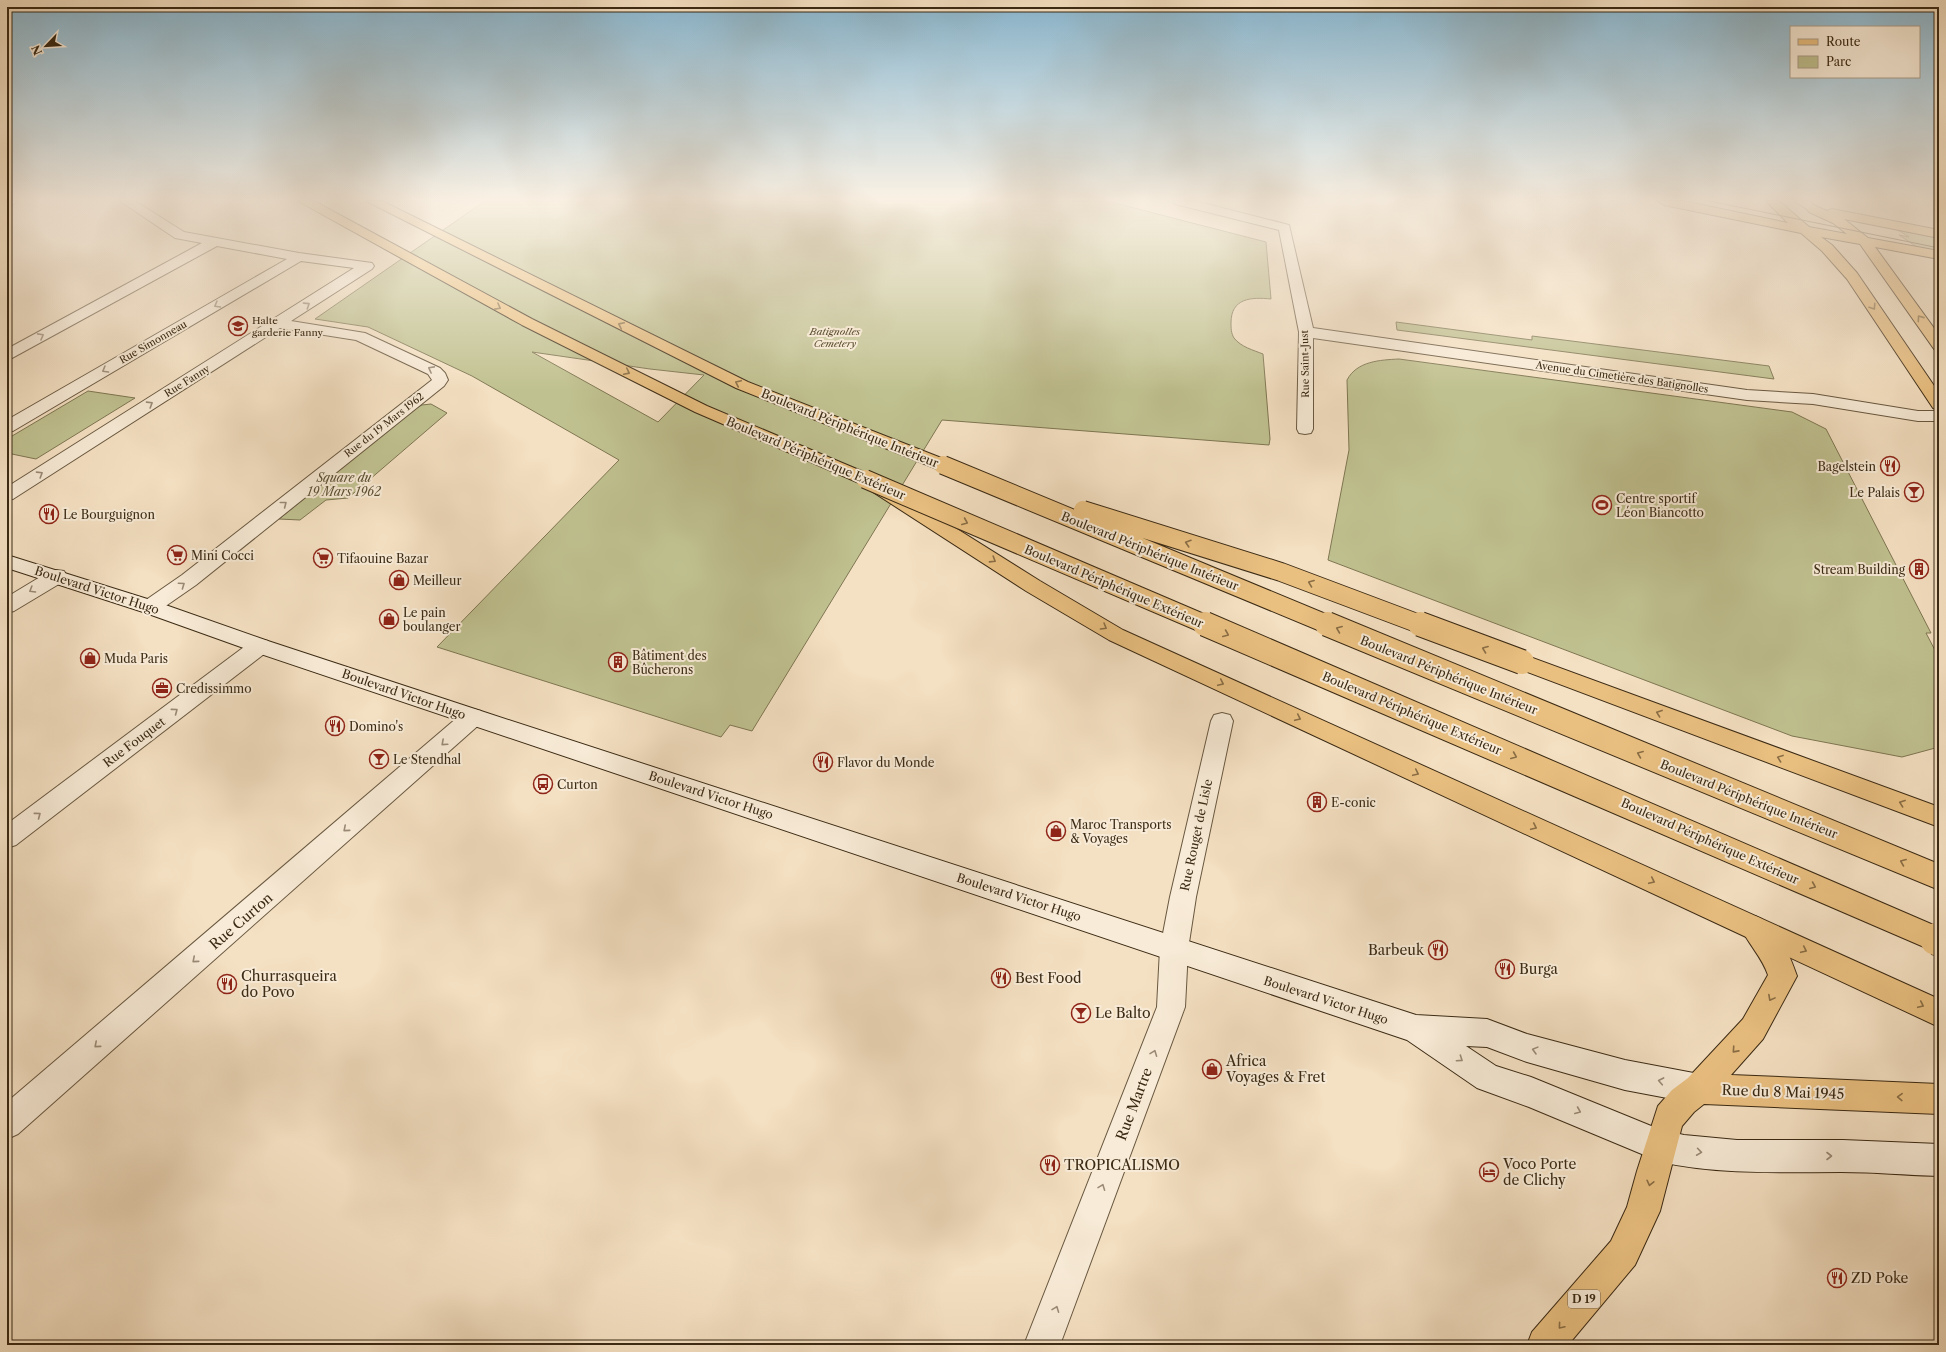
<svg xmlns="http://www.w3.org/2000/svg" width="1946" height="1352" font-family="'Libre Caslon Text',serif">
<rect width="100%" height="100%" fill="#f4e0c2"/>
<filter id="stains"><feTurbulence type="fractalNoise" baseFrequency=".005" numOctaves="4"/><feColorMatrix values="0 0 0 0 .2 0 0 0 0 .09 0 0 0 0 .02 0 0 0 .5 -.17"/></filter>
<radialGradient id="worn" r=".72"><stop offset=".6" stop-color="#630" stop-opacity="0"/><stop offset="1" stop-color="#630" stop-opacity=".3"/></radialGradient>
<path fill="#c0c190" stroke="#7e7652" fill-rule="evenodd" d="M 485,201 L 1107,201 L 1266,242 L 1271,299 C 1251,297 1231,298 1231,323 C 1231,328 1231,333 1234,338 C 1241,347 1253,350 1263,354 L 1270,439 L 1269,445 L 942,420 L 752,731 L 730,725 L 721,737 L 437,647 L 619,460 L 472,376 L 368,327 L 315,319 ZM 532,352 L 650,369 L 704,375 L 658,422 Z
M 1898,230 L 1939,238 L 1939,251 L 1917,247 L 1899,235 L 1909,237 Z
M 1396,322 L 1532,340 L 1532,336 L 1769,366 L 1774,379 L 1397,330 Z
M 1399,359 L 1792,412 L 1826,429 L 1931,633 L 1926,633 L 1939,658 L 1939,747 L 1902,757 L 1792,736 L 1328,560 L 1349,450 L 1347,380 C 1357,361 1380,360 1399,359 Z
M 88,391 L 135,398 L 36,459 L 7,453 L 7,439 Z
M 431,404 L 447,413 L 348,498 L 326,500 L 300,520 L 279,519 L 416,408 L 422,405 Z"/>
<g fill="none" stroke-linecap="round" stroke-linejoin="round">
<g stroke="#695840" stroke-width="2">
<path id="street" d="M 120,201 L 135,201 L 184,232 L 299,253 L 372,263 L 374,266 L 372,269 L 291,321 L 365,333 L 440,368 L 445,373 L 448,380 L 444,386 L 196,585 L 157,612 L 150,614 L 143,612 L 140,607 L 143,602 L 182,575 L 432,380 L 428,374 L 356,340 L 280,328 L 13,499 L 7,500 L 7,487 L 354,268 L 301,261 L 13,431 L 7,432 L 7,420 L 287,259 L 217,246 L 12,358 L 7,360 L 7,349 L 202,243 L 175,238 Z
M 1173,201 L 1195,201 L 1289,225 L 1313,328 L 1747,390 L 1813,394 L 1918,411 L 1939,411 L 1939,421 L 1918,421 L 1813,404 L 1747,400 L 1313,338 L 1313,429 L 1311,433 L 1305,434 L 1299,433 L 1297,429 L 1299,332 L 1279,230 L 1175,204 Z
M 57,570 L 64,571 L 67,576 L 64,581 L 14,611 L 7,613 L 7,597 L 50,571 Z
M 260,639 L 268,641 L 271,646 L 268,651 L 16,845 L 7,848 L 7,824 L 252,641 Z
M 473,709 L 481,711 L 484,717 L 481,723 L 18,1134 L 7,1139 L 7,1102 L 465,711 Z
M 1222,713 L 1230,715 L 1233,721 L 1196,897 L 1188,949 L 1185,1007 L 1060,1345 L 1024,1345 L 1157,1007 L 1160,949 L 1170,897 L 1211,721 L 1214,715 Z"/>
</g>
<g stroke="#3b2a14" stroke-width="2">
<path id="secondary" d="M 7,201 L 18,201 L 7,208 Z
M 1794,201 L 1809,201 L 1819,209 L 1813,213 Z
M 7,555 L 157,602 L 268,641 L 481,711 L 1416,1015 L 1487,1019 L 1527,1034 L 1625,1060 L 1699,1074 L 1710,1078 L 1714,1089 L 1710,1100 L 1699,1104 L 1625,1090 L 1527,1062 L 1487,1047 L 1466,1046 L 1496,1066 L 1531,1077 L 1661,1130 L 1684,1135 L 1737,1140 L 1843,1140 L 1939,1144 L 1939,1176 C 1906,1175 1874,1172 1841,1172 C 1781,1172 1720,1175 1661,1162 L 1529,1107 L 1477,1088 L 1407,1040 L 252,651 L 143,612 L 7,568 Z"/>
</g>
<g stroke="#3b2a14" stroke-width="2">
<path id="primary" d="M 1658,201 L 1683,201 L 1788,223 L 1766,201 L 1779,201 L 1809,227 L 1847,234 L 1833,223 L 1809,212 L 1807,209 L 1813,205 L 1827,211 L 1832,209 L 1939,230 L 1939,238 L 1844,219 L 1868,238 L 1939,251 L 1939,259 L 1875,247 L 1939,335 L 1939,351 L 1934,349 L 1860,244 L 1821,237 L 1832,245 L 1857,273 L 1939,393 L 1939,410 L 1933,408 L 1847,279 L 1822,251 L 1801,233 L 1664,205 Z
M 1755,916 C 1778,924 1789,954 1797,976 L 1763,1039 L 1731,1075 L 1939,1084 L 1939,1114 L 1704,1104 L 1694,1112 L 1682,1126 L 1660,1211 L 1635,1265 L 1568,1345 L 1527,1345 L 1532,1332 L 1611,1241 L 1627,1207 L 1637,1171 L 1658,1106 L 1672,1090 L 1688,1078 L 1743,1019 L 1768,975 C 1762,957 1749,945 1741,928 L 1745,920 Z"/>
</g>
<g stroke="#3b2a14" stroke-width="2">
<path id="highway" d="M 298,201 L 314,201 L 532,319 L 707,406 L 871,475 L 1040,581 L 1123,630 L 1939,999 L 1939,1027 L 1109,640 L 1026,591 L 859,483 L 695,412 L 522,325 Z
M 366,201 L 382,201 L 748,382 L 949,461 L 952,465 L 949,469 L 943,470 L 937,469 L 736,388 Z
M 1522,654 L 1939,807 L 1939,827 L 1514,667 L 1511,662 L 1514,657 Z"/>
</g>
<use href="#street" fill="#f8ebd7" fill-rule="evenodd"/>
<use href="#secondary" fill="#f8ebd7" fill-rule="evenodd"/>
<use href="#primary" fill="#eac081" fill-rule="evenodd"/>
<use href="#highway" fill="#eac081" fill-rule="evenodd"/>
<path stroke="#3b2a14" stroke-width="1" d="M 1709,201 L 1939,248"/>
<g stroke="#3b2a14" stroke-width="20" stroke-linecap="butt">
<path id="highway-bridge-far2" d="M 943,465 L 1329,625
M 865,479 L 1207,625
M 1083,510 L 1281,572 L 1422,625"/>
</g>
<g stroke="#3b2a14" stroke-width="26" stroke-linecap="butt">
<path id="highway-bridge-far1" d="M 1205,624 L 1938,940
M 1327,624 L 1939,877
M 1420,624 L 1522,662"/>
</g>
<g stroke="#3b2a14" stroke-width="33" stroke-linecap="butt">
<path id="highway-bridge" d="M 1936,939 L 1939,940"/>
</g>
<use href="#highway-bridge-far2" stroke="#eac081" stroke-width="18"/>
<use href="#highway-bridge-far1" stroke="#eac081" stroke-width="24"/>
<use href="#highway-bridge" stroke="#eac081" stroke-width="32"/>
</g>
<defs><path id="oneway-chevron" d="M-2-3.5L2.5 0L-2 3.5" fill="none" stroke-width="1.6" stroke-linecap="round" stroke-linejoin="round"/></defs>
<g stroke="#9a8a76">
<use href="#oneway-chevron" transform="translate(217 305) rotate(150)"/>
<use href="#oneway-chevron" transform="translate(307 305) rotate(-33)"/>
<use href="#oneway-chevron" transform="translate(41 336) rotate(-29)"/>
<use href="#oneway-chevron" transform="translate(431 369) rotate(-152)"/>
<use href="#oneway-chevron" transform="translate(105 370) rotate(150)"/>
<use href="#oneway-chevron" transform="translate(150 404) rotate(-32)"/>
<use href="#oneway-chevron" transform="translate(40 474) rotate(-32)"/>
<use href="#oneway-chevron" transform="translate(284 504) rotate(-38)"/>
<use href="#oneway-chevron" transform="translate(182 585) rotate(-35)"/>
<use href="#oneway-chevron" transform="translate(32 590) rotate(149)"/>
<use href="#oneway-chevron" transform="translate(175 711) rotate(-37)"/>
<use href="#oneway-chevron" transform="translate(444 743) rotate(138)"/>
<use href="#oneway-chevron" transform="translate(38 815) rotate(-37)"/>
<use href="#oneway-chevron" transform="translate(346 829) rotate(139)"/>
<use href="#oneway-chevron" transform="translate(195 960) rotate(139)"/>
<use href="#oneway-chevron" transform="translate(97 1045) rotate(139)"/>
<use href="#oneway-chevron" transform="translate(1535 1050) rotate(-165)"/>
<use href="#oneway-chevron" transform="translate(1154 1053) rotate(-69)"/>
<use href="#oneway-chevron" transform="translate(1460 1059) rotate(34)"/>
<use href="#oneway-chevron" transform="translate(1661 1081) rotate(-169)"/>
<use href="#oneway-chevron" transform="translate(1578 1111) rotate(23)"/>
<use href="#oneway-chevron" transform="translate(1699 1152) rotate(8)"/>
<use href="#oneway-chevron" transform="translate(1829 1156)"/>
<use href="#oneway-chevron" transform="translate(1102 1187) rotate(-69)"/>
<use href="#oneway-chevron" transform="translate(1056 1309) rotate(-69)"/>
</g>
<g stroke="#8a6e45">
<use href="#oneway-chevron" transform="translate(498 307) rotate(28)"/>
<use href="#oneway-chevron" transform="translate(1873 307) rotate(56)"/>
<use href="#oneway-chevron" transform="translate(1920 318) rotate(-125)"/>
<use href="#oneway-chevron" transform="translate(621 325) rotate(-154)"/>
<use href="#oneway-chevron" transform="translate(627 372) rotate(26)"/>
<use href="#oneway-chevron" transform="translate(738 383) rotate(-155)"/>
<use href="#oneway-chevron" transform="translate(965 522) rotate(23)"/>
<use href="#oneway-chevron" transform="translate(1188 543) rotate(-162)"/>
<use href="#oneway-chevron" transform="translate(993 560) rotate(32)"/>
<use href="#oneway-chevron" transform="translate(1311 583) rotate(-159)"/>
<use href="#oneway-chevron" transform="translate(1104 627) rotate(30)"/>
<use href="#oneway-chevron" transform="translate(1339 629) rotate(-158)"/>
<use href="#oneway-chevron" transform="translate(1226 634) rotate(23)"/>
<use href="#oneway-chevron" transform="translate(1485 649) rotate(-159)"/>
<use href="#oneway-chevron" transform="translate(1221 683) rotate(25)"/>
<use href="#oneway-chevron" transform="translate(1659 713) rotate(-160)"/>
<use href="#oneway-chevron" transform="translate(1298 718) rotate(25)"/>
<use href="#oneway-chevron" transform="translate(1640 754) rotate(-158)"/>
<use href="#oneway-chevron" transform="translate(1514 756) rotate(23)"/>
<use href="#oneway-chevron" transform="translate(1780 758) rotate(-160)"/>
<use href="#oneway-chevron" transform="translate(1416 773) rotate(25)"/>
<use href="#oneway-chevron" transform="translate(1902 803) rotate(-160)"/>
<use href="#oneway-chevron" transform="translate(1534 827) rotate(25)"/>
<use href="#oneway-chevron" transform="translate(1903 862) rotate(-158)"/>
<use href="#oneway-chevron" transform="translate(1652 881) rotate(25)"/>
<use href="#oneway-chevron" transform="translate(1813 886) rotate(23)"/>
<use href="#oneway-chevron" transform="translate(1804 950) rotate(25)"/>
<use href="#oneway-chevron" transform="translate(1771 998) rotate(118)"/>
<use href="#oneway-chevron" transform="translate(1921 1005) rotate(25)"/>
<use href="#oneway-chevron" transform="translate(1735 1050) rotate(132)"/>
<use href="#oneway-chevron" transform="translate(1900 1097) rotate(-178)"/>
<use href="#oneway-chevron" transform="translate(1650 1183) rotate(103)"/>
<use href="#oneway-chevron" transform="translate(1561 1326) rotate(130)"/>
</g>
<linearGradient id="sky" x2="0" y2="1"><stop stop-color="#89b8d2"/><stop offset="0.51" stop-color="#faf1e4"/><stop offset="1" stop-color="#faf1e4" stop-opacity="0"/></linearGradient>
<rect width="1946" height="391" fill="url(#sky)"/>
<defs>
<g id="school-ring" transform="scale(1)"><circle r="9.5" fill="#f8ebd7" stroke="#8f2418" stroke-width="1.5"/><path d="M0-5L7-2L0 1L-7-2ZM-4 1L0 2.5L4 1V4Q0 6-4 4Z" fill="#8f2418"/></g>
<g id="restaurant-ring" transform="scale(1)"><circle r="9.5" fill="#f8ebd7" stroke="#8f2418" stroke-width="1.5"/><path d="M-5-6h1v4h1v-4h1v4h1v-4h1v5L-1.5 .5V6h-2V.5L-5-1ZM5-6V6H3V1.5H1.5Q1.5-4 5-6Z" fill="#8f2418"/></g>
<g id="bar-ring" transform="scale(1)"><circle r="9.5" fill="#f8ebd7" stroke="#8f2418" stroke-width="1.5"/><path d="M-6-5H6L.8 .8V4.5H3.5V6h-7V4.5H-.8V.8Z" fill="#8f2418"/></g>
<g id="stadium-ring" transform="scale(1)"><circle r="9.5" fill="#f8ebd7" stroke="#8f2418" stroke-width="1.5"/><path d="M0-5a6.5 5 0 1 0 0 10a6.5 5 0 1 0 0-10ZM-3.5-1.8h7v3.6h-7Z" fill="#8f2418"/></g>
<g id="supermarket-ring" transform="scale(1)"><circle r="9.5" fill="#f8ebd7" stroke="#8f2418" stroke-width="1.5"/><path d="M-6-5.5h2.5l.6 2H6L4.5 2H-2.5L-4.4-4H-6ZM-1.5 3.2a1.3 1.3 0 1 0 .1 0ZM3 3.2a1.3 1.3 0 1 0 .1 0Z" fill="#8f2418"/></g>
<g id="building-ring" transform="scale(1)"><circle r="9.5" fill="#f8ebd7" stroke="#8f2418" stroke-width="1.5"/><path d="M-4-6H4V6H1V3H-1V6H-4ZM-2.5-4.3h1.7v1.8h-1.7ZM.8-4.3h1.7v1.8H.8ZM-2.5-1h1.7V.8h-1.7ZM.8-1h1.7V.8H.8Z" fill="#8f2418"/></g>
<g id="shop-ring" transform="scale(1)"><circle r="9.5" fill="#f8ebd7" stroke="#8f2418" stroke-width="1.5"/><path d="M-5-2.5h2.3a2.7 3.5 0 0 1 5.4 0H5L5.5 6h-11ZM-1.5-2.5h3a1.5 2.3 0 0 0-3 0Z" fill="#8f2418"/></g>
<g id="office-ring" transform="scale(1)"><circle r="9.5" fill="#f8ebd7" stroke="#8f2418" stroke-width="1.5"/><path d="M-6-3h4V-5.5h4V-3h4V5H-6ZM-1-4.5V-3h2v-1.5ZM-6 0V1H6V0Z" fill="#8f2418"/></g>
<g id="bus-ring" transform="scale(1)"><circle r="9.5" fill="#f8ebd7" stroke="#8f2418" stroke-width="1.5"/><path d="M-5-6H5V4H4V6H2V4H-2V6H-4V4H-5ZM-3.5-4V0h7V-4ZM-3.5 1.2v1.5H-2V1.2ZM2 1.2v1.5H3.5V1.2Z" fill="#8f2418"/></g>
<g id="hotel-ring" transform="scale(1)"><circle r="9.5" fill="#f8ebd7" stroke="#8f2418" stroke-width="1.5"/><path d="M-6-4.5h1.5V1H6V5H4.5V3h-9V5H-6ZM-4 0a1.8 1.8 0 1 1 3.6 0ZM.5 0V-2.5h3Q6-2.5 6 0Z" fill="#8f2418"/></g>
</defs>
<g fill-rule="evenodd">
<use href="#school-ring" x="238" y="326"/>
<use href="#restaurant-ring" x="1890" y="466"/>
<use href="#bar-ring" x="1914" y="492"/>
<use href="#stadium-ring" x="1602" y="505"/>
<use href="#restaurant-ring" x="49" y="514"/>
<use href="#supermarket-ring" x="177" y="555"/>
<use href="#supermarket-ring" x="323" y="558"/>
<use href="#building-ring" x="1919" y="569"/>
<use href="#shop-ring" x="399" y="580"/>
<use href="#shop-ring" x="389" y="619"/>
<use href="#shop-ring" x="90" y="658"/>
<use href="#building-ring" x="618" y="662"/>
<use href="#office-ring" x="162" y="688"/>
<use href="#restaurant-ring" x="335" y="726"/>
<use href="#bar-ring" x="379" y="759"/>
<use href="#restaurant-ring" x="823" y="762"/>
<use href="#bus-ring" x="543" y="784"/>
<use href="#building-ring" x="1317" y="802"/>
<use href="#shop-ring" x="1056" y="831"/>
<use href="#restaurant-ring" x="1438" y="950"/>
<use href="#restaurant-ring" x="1505" y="969"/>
<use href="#restaurant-ring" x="1001" y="978"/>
<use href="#restaurant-ring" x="227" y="984"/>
<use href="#bar-ring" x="1081" y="1013"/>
<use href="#shop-ring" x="1212" y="1069"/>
<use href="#restaurant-ring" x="1050" y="1165"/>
<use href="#hotel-ring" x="1489" y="1172"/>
<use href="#restaurant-ring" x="1837" y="1278"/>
</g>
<g text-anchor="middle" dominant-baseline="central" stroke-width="4" stroke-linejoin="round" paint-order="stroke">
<g font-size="10" fill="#3b2a14" stroke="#f8ebd7" text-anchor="start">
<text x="252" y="320">Halte<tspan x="252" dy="12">garderie Fanny</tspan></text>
</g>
<g font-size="10" font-style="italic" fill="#5c5033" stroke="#f8ebd7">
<text x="835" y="331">Batignolles<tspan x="835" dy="12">Cemetery</tspan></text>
</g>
<g font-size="10" fill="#3b2a14" stroke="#f8ebd7">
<text transform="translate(153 342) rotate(-30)">Rue Simonneau</text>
<text transform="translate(1305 364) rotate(-91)">Rue Saint-Just</text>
<text transform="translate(1622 377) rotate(8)">Avenue du Cimetière des Batignolles</text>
<text transform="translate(187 381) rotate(-32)">Rue Fanny</text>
<text transform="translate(384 425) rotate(-38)">Rue du 19 Mars 1962</text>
</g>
<rect fill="#f8ebd7" stroke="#74644e" stroke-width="1" x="1568" y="1290" width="32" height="18" rx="3"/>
<g font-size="11" font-weight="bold" fill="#3b2a14">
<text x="1584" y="1299">D 19</text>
</g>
<g font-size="12" fill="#3b2a14" stroke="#f8ebd7">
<text transform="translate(850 428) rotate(22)">Boulevard Périphérique Intérieur</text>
<text transform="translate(816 458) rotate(23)">Boulevard Périphérique Extérieur</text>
<text transform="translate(1150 551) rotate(22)">Boulevard Périphérique Intérieur</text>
<text transform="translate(1114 586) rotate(23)">Boulevard Périphérique Extérieur</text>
<text transform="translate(97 590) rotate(18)">Boulevard Victor Hugo</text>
<text transform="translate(1449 675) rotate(22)">Boulevard Périphérique Intérieur</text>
<text transform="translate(404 694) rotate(19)">Boulevard Victor Hugo</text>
<text transform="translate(1412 713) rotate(23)">Boulevard Périphérique Extérieur</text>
<text transform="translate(134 742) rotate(-37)">Rue Fouquet</text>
<text transform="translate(711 795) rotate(18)">Boulevard Victor Hugo</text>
<text transform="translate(1749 799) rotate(22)">Boulevard Périphérique Intérieur</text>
<text transform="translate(1196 835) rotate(-78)">Rue Rouget de Lisle</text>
<text transform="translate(1710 841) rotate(24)">Boulevard Périphérique Extérieur</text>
<text transform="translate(1019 897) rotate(18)">Boulevard Victor Hugo</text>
<text transform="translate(1326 1000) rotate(18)">Boulevard Victor Hugo</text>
</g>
<g font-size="12" fill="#3b2a14" stroke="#f8ebd7" text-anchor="start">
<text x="1876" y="466" text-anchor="end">Bagelstein</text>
<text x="1900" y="492" text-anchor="end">Le Palais</text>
<text x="1616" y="498">Centre sportif<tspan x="1616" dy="14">Léon Biancotto</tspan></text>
<text x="63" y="514">Le Bourguignon</text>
<text x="191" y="555">Mini Cocci</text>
<text x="337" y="558">Tifaouine Bazar</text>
<text x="1905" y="569" text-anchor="end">Stream Building</text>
<text x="413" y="580">Meilleur</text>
<text x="403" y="612">Le pain<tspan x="403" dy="14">boulanger</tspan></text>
<text x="632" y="655">Bâtiment des<tspan x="632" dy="14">Bûcherons</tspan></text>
<text x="104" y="658">Muda Paris</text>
<text x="176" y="688">Credissimmo</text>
<text x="349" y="726">Domino's</text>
<text x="393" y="759">Le Stendhal</text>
<text x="837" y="762">Flavor du Monde</text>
<text x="557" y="784">Curton</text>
<text x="1331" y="802">E-conic</text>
<text x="1070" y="824">Maroc Transports<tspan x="1070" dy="14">&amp; Voyages</tspan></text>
</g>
<g font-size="12" font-style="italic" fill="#5c5033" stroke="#f8ebd7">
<text x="344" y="477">Square du<tspan x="344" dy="14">19 Mars 1962</tspan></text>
</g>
<g font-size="14" fill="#3b2a14" stroke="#f8ebd7">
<text transform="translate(241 921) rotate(-41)">Rue Curton</text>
<text transform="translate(1783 1092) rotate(2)">Rue du 8 Mai 1945</text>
<text transform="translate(1134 1104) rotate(-69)">Rue Martre</text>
</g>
<g font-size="14" fill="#3b2a14" stroke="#f8ebd7" text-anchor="start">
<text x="1424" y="950" text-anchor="end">Barbeuk</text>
<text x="1519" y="969">Burga</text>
<text x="241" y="976">Churrasqueira<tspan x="241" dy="16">do Povo</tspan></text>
<text x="1015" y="978">Best Food</text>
<text x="1095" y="1013">Le Balto</text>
<text x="1226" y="1061">Africa<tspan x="1226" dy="16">Voyages &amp; Fret</tspan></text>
<text x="1503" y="1164">Voco Porte<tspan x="1503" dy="16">de Clichy</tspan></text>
<text x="1064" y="1165">TROPICALISMO</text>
<text x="1851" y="1278">ZD Poke</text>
</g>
</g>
<rect width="1946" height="1352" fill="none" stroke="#f4e0c2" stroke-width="24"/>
<rect x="8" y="8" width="1930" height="1336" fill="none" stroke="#3b2a14" stroke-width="2"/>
<rect x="12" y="12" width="1922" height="1328" fill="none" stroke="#3b2a14"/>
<rect x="1790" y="26" width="130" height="52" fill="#f8ebd7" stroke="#ac9e89"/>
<rect x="1798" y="39" width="20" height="6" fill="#eac081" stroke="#ac9e89"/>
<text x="1826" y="46" font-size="12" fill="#3b2a14">Route</text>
<rect x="1798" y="56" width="20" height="12" fill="#c0c190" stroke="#ac9e89"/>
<text x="1826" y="66" font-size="12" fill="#3b2a14">Parc</text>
<g transform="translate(46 46) rotate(245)" stroke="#f8ebd7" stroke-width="3" paint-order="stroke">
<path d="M0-3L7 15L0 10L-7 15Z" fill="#3b2a14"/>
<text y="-6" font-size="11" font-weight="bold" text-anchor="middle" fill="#3b2a14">N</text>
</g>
<rect width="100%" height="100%" filter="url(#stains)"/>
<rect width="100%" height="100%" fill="url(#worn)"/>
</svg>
